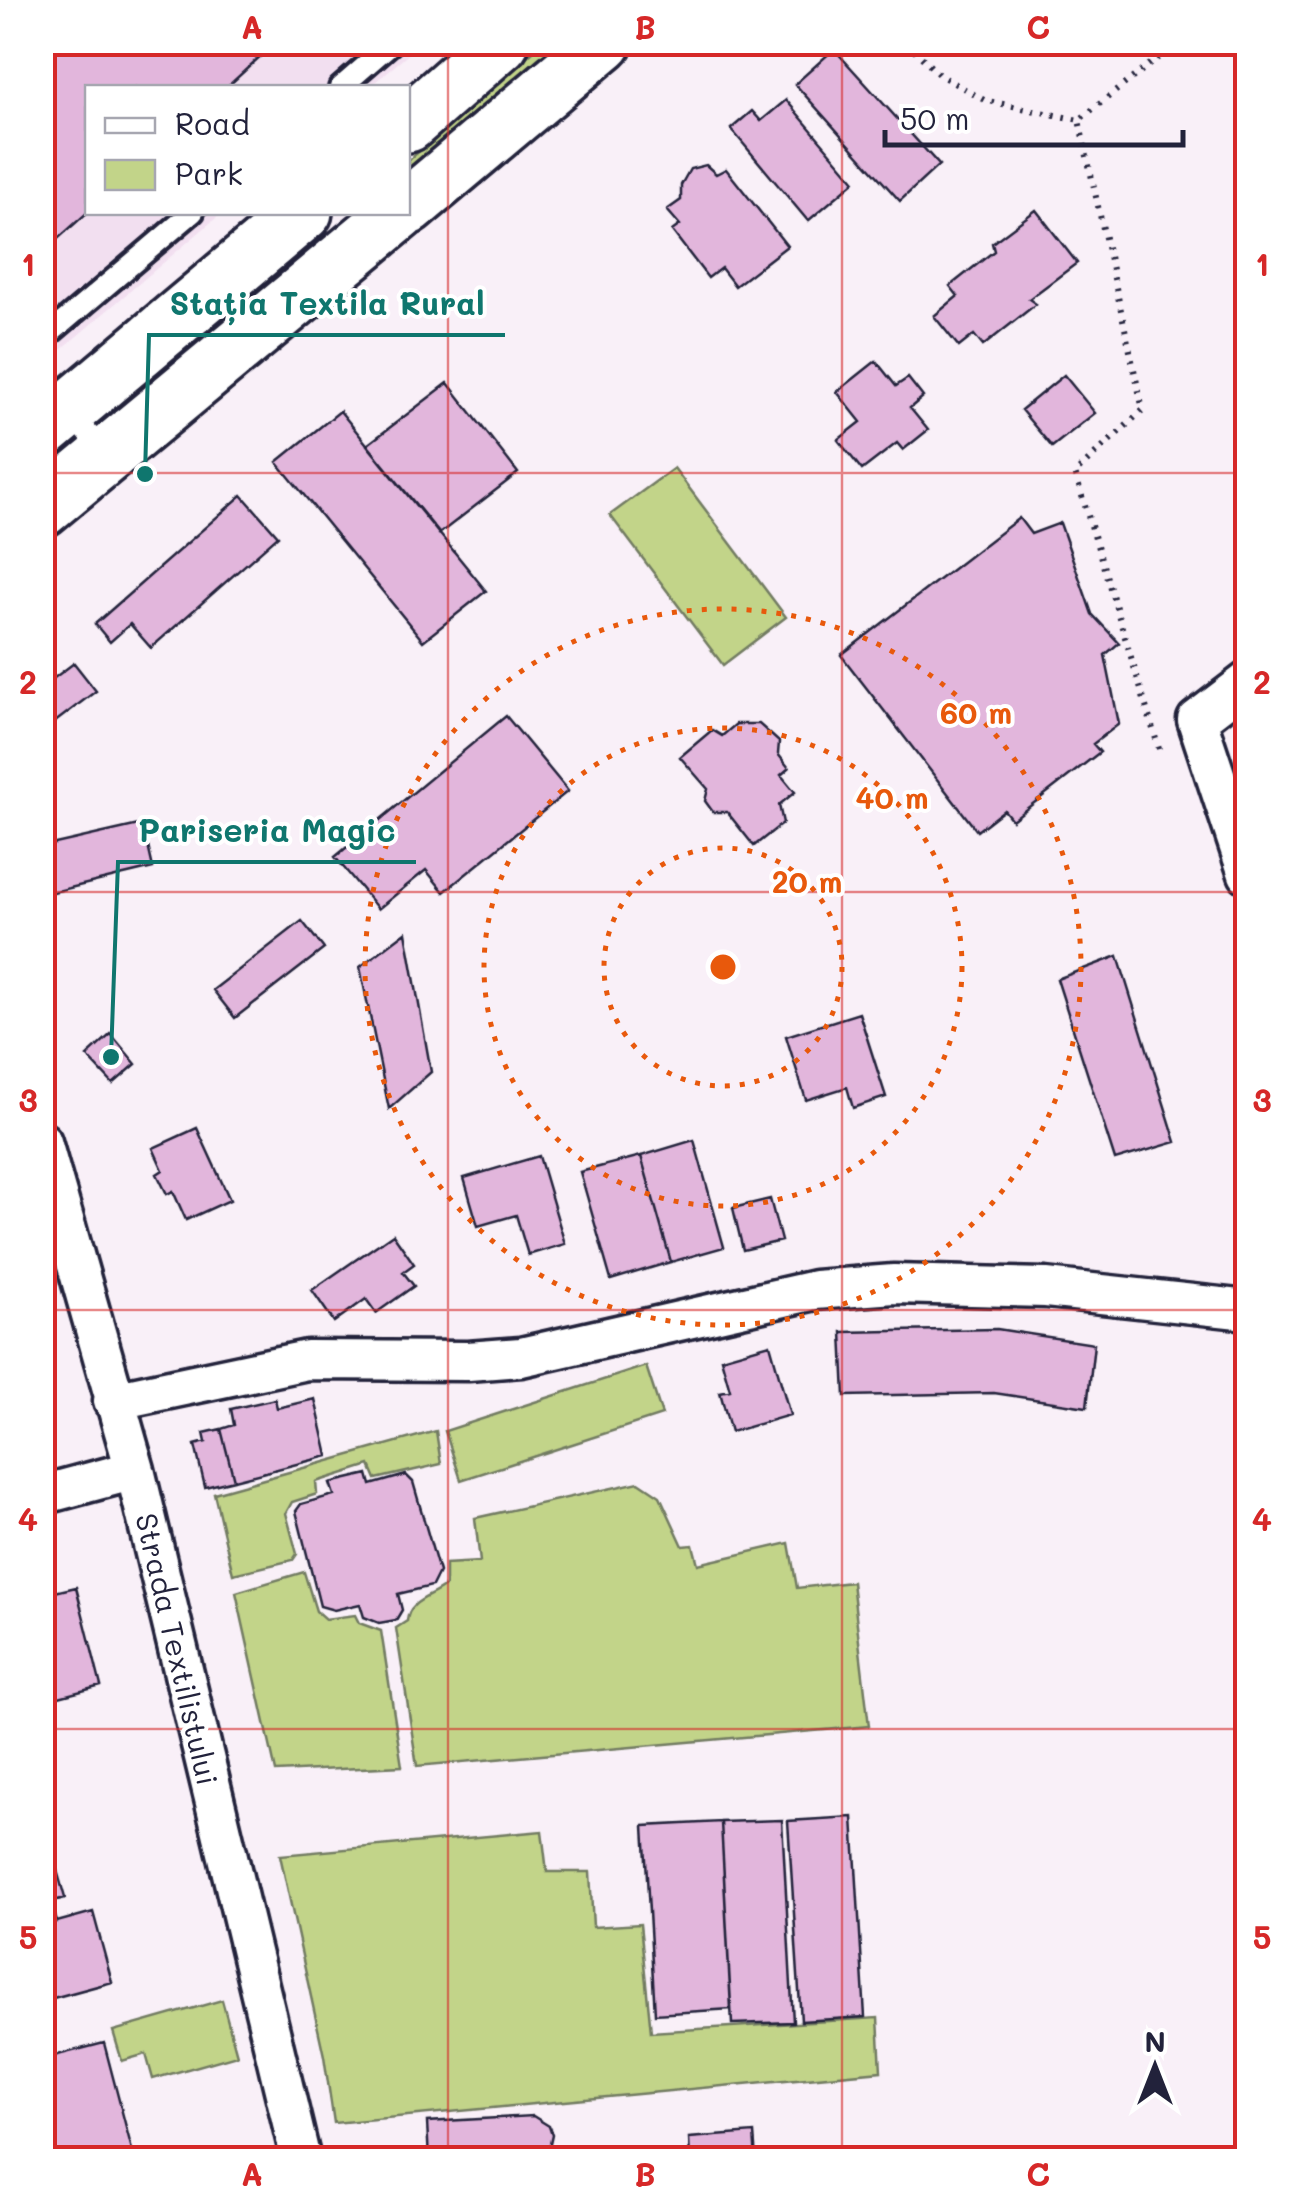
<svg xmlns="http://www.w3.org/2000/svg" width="1290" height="2202" font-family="Mali,sans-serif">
<rect width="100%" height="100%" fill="#f9f0f8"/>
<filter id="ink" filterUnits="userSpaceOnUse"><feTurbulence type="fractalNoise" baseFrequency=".01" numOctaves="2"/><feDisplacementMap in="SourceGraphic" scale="20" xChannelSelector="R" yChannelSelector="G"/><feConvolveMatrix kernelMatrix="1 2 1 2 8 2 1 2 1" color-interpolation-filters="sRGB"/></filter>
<g filter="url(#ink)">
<path fill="#f2dff0" d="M 43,43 L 422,43 L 369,87 L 88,88 L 88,212 L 222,213 L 43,365 Z"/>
<path fill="#c2d489" stroke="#727b62" stroke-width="2.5" d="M 542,43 L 562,43 L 408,185 L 408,161 Z
M 674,468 L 786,617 L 723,665 L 610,515 Z
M 646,1366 L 662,1415 L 461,1480 L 445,1431 Z
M 436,1431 L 441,1464 L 376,1479 L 370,1465 L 316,1482 L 317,1494 L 292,1502 L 286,1513 L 297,1554 L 293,1560 L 233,1574 L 214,1493 Z
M 639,1482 L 660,1496 L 683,1546 L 693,1545 L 698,1564 L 789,1543 L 797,1588 L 852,1582 L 869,1726 L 417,1766 L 396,1628 L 407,1621 C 409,1600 430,1598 445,1586 L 445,1564 L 480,1562 L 475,1518 Z
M 304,1572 L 316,1611 L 325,1619 L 355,1615 L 359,1623 L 381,1631 L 402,1766 L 276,1772 L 236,1592 Z
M 542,1831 L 547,1872 L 590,1872 L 593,1927 L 640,1924 L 651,2032 L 878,2018 L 881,2071 L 334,2123 L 324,2056 L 280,1855 Z
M 222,2000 L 237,2055 L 153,2079 L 146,2054 L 122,2061 L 113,2031 Z"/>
<path fill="#e2b6dc" stroke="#22223b" stroke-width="2.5" d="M 42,42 L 276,42 L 226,88 L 88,88 L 88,212 L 42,253 Z
M 834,49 L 939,165 L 900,201 L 795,84 Z
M 786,100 L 855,181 L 808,221 L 731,129 L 752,111 L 761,121 Z
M 706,165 L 716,174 L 726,169 L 787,246 L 735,286 L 721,268 L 708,278 L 672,231 L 680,225 L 667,210 L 681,200 L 681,185 L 690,169 Z
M 1036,210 L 1077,263 L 1029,299 L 1036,304 L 983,346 L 974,335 L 959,347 L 934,316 L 958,296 L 950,286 L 994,251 L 992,243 Z
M 876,361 L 896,386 L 908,378 L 923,397 L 910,408 L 928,430 L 903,450 L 897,443 L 862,470 L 838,440 L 861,422 L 837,392 Z
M 1064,375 L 1095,413 L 1052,447 L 1021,410 Z
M 448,383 L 518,473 L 439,534 L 367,445 Z
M 340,411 L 486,591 L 423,641 L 277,462 Z
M 242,495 L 278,536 L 151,648 L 130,624 L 110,642 L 95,624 Z
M 1019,518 L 1031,534 L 1060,523 L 1092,614 L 1119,643 L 1105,655 L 1119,724 L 1093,744 L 1100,752 L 1012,820 L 1004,810 L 977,831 L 841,655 Z
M 74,663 L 96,691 L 42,732 L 42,687 Z
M 506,716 L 568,791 L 444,892 L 426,870 L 378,909 L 335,857 Z
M 736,724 L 759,724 L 779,742 L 778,754 L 789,768 L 781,775 L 795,792 L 779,805 L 783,823 L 754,846 L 727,812 L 713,812 L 705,801 L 708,789 L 680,757 L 712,730 L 722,736 Z
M 143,824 L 153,868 L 49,893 L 42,866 L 42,847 Z
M 302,921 L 324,949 L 235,1018 L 213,990 Z
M 406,932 L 431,1072 L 389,1109 L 360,967 Z
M 1118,956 L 1176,1142 L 1115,1160 L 1057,979 Z
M 859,1013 L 886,1097 L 853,1108 L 847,1087 L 806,1100 L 786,1036 Z
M 111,1034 L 136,1064 L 113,1084 L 87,1056 Z
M 197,1128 L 230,1200 L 186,1220 L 173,1191 L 167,1194 L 157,1174 L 163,1170 L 153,1148 Z
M 694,1140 L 724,1247 L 671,1262 L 641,1156 Z
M 539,1156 L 565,1244 L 528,1255 L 516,1215 L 478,1226 L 464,1178 Z
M 641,1156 L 671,1262 L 611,1280 L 580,1172 Z
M 770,1199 L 781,1241 L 743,1250 L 733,1208 Z
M 393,1234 L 414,1264 L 403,1272 L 414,1286 L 376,1313 L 366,1299 L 334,1322 L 312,1290 Z
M 997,1329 L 1094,1344 L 1087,1407 L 994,1393 L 845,1396 L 842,1332 Z
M 770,1344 L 790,1415 L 731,1432 L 720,1392 L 730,1390 L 721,1358 Z
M 275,1399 L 277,1408 L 315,1399 L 328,1456 L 234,1480 L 221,1429 L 234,1425 L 231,1409 Z
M 221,1429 L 234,1480 L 205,1487 L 195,1445 L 206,1442 L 204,1433 Z
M 368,1474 L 371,1485 L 406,1475 L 413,1482 L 439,1572 L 432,1586 L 398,1594 L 402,1610 L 396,1620 L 379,1623 L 364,1617 L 360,1604 L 334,1610 L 320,1606 L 296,1511 L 301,1504 L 334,1495 L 330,1483 Z
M 76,1587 L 101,1686 L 55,1698 L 42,1648 L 42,1595 Z
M 853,1817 L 865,2017 L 801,2021 L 788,1821 Z
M 42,1818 L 65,1898 L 42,1904 Z
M 782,1820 L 793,2022 L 732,2024 L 721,1822 Z
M 721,1822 L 731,2009 L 655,2014 L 644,1826 Z
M 51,1902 L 57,1922 L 93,1912 L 112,1982 L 42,2001 L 42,1904 Z
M 104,2043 L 132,2150 L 93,2160 L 42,2160 L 42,2059 Z
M 533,2116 L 549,2126 L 552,2135 L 548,2153 L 541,2159 L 429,2160 L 427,2122 Z
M 754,2133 L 756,2160 L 690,2160 L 689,2138 Z"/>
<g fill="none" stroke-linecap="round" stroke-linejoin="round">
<g stroke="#22223b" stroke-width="28">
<path id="lane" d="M 340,88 L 393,42
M 42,340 L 193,212
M 42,377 L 104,453"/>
</g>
<g stroke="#22223b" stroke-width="45">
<path id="street" d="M 1248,681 L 1197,720 L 1248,874
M 42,1142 L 135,1470 L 301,2160
M 113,1401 L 307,1360 L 468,1361 L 521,1357 L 815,1290 L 894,1284 L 1046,1288 L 1248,1310
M 42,1495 L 135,1470"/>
</g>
<g stroke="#22223b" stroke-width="62">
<path id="secondary" d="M 408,124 L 501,42
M 408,207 L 604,42
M 42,432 L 304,212
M 42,509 L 400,212"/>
</g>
<path stroke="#22223b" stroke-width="6" stroke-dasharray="2.5 8" stroke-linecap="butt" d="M 907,42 L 938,74 L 984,100 L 1079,120
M 1159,749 L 1075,473 L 1143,410 L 1079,120 L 1178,42"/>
<use href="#lane" stroke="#fff" stroke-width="20"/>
<use href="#street" stroke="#fff" stroke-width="38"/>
<use href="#secondary" stroke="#fff" stroke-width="55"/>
</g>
</g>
<path fill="none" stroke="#d62828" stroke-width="2.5" stroke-opacity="0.55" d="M 448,42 L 448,2160M 842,42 L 842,2160M 42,473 L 1248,473M 42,892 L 1248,892M 42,1310 L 1248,1310M 42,1729 L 1248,1729"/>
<g fill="none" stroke="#e8590c" stroke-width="5" stroke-dasharray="5 10">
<circle cx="723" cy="967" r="119"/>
<circle cx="723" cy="967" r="239"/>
<circle cx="723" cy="967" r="358"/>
</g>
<g text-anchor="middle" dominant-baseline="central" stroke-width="8" stroke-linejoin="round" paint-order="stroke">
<g font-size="30" fill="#22223b" stroke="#fff">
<text transform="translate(178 1649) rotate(77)">Strada Textilistului</text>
</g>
</g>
<circle cx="723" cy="967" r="15" fill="#e8590c" stroke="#fff" stroke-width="5"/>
<g font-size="30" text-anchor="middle" font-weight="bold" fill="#e8590c" stroke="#fff" stroke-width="8" stroke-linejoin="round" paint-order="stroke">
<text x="976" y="724">60 m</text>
<text x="892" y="809">40 m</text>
<text x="807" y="893">20 m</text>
</g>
<path fill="none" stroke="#0f766e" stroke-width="4" d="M145 474L149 335H505M111 1057L118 862H416"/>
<g fill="#0f766e" stroke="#fff" stroke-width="4">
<circle cx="145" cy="474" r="10"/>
<circle cx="111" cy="1057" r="10"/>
</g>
<g font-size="32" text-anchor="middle" font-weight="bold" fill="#0f766e" stroke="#fff" stroke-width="8" stroke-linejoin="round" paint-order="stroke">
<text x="327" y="315">Stația Textila Rural</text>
<text x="267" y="842">Pariseria Magic</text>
</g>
<rect width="1290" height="2202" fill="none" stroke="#fff" stroke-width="110"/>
<rect x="85" y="85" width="325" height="130" fill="#ffffff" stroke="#a7a7b1" stroke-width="2.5"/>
<rect x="105" y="118" width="50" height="15" fill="#ffffff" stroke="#a7a7b1" stroke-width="2.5"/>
<text x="175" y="135" font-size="30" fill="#22223b">Road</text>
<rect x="105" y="160" width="50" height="30" fill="#c2d489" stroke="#a7a7b1" stroke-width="2.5"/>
<text x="175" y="185" font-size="30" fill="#22223b">Park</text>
<g transform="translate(1155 2067)" stroke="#ffffff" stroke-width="8" paint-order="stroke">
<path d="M0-8L18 38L0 25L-18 38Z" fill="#22223b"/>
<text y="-15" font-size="28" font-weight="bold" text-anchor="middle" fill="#22223b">N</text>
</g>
<path d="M885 130v15h298v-15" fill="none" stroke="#22223b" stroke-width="5"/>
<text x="900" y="130" font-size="30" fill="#22223b" stroke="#ffffff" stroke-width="8" paint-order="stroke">50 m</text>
<rect x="55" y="55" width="1180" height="2092" fill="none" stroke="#d62828" stroke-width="4"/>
<g font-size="32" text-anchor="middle" font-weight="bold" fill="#d62828">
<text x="252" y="39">A</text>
<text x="645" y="39">B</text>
<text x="1038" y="39">C</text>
<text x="28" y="276">1</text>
<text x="1262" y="276">1</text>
<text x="28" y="694">2</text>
<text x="1262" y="694">2</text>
<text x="28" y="1112">3</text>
<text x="1262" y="1112">3</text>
<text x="28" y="1531">4</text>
<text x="1262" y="1531">4</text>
<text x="28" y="1949">5</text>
<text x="1262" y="1949">5</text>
<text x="252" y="2186">A</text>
<text x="645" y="2186">B</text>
<text x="1038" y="2186">C</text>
</g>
</svg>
